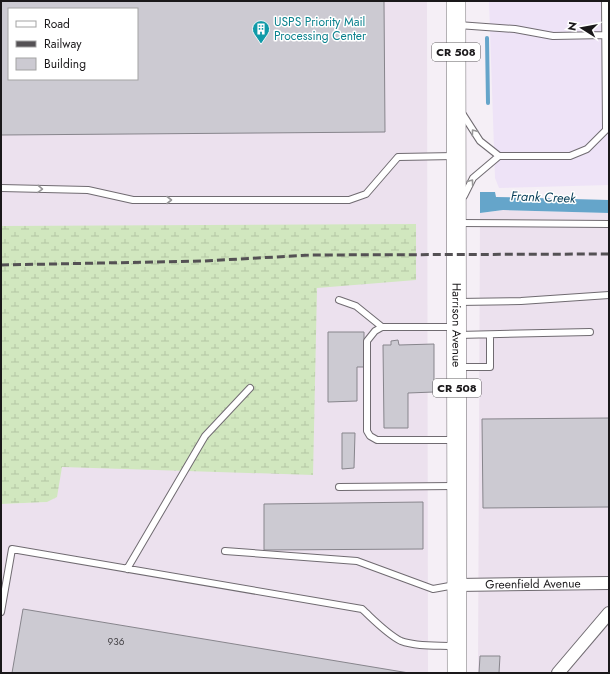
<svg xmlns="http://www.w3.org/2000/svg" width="610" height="674" font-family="Jost,sans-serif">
<defs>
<pattern id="wetland-marsh" width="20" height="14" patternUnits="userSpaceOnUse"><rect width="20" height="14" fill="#d1e7bf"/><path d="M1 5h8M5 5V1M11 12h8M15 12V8" fill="none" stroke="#b3c5a4"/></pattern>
</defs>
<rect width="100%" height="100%" fill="#f5eff6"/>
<path fill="#eee3f7" d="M 489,1 L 609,1 L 609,185 L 499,188 L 495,178 Z"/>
<path fill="#ece1ee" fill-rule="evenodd" d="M 1,1 L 427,1 L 428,673 L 1,673 L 1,504 L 47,502 L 1,264 ZM 9,9 L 137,9 L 137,79 L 9,79 Z
M 503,210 L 609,213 L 609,673 L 478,673 L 480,213 Z"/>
<path fill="url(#wetland-marsh)" d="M 416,224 L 416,280 L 317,288 L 313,475 L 62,467 L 57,497 L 47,502 L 1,504 L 1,226 Z"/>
<path fill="#65a5ca" d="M 480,192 L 495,192 L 496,197 L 609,200 L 609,213 L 503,210 L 480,213 Z"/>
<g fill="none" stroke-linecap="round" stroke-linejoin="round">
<path stroke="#65a5ca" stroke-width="4" d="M 487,38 L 488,103"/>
</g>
<path fill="#cccad2" stroke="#87858c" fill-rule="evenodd" d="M 1,1 L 384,1 L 385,132 L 1,135 ZM 9,9 L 137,9 L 137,79 L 9,79 Z
M 328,332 L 364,332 L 364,367 L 357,367 L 357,401 L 328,402 Z
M 398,340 L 399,345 L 434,344 L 434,392 L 408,393 L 408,428 L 384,428 L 383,345 L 391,345 L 391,341 Z
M 609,418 L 609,507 L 483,508 L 482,419 Z
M 342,433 L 355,433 L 354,468 L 342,469 Z
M 423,502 L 423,549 L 264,550 L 264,504 Z
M 23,609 L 409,673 L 12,673 Z
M 480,656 L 500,656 L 499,673 L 479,673 Z"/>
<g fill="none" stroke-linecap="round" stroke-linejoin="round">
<g stroke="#706b71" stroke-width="8">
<path id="service" d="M 458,25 L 515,29 L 553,36 L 606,35
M 462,113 L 480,141 L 499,156 L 570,156 L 587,149 L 606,130 L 605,1
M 1,188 L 88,190 L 133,200 L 349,200 L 366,194 L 398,157 L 455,156
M 464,196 L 473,178 L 499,156
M 458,223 L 609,224
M 339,300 L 356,306 L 382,327
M 458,302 L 521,301 L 609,295
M 454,327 L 382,327 L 375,331 L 367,341 L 367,431 L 370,436 L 377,440 L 455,440
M 458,335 L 590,332
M 458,367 L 490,367 L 490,335
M 339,487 L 455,486
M 225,551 L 357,561 L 433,589 L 455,585
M 127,569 L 205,436 L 250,388
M 1,612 L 12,549 L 362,609 C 374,620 387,634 401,641 C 417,647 438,645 455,646"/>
</g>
<g stroke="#706b71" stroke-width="14">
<g id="minor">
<path id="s1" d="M 457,585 L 609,583"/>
<path d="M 558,673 L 609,613"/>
</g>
</g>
<g stroke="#706b71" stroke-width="20">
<g id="primary">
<path id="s2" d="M 456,1 L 457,673"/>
</g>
</g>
<use href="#service" stroke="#fff" stroke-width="6"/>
<use href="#minor" stroke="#fff" stroke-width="12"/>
<use href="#primary" stroke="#fff" stroke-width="19"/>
<path stroke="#545154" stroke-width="3" stroke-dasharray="8 4" stroke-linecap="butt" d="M 1,265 L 204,261 L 311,255 L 609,254"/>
</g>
<defs><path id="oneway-chevron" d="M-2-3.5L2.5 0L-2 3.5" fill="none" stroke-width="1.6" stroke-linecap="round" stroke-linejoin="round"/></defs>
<g stroke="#989798">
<use href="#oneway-chevron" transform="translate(474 132) rotate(-126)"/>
<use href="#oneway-chevron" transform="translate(471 182) rotate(-54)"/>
<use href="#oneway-chevron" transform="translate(40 189) rotate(2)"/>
<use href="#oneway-chevron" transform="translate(169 200)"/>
</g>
<defs>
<g id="building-pin" transform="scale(0.9)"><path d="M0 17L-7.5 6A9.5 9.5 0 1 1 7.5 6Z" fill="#0f9aa8" stroke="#fff"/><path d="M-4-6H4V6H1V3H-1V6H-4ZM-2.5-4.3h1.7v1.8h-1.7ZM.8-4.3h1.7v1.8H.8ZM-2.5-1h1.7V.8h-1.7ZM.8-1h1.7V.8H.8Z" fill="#fff"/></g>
</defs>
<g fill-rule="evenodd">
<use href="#building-pin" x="261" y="29"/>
</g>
<g text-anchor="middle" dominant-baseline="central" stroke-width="3" stroke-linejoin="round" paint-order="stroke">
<g font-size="10" fill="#464448">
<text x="116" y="641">936</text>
</g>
<g fill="#fff" stroke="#5f5d5f" stroke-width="1">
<rect x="432" y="43" width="48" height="18" rx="3"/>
<rect x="433" y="379" width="48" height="18" rx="3"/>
</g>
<g font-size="11" font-weight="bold" fill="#1a181a">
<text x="456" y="52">CR 508</text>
<text x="457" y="388">CR 508</text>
</g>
<g font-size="12" fill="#0d838f" stroke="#fff" text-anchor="start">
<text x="274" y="22">USPS Priority Mail<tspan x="274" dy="14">Processing Center</tspan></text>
</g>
<g font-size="12" fill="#1a181a" stroke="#fff">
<text stroke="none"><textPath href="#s2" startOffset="324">Harrison Avenue</textPath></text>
<text stroke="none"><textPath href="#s1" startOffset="76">Greenfield Avenue</textPath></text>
</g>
<g font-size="13" font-style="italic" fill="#0c425c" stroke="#fff">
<text transform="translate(543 197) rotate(2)">Frank Creek</text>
</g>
</g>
<rect width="610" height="674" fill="none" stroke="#1a181a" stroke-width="4"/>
<rect x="8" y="8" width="130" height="72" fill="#ffffff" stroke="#a3a3a3"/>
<rect x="16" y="21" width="20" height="6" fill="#ffffff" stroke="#a3a3a3"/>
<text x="44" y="28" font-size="12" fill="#1a181a">Road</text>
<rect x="16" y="41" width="20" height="6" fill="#545154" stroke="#a3a3a3"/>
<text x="44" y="48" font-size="12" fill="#1a181a">Railway</text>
<rect x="16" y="58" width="20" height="12" fill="#cccad2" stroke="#a3a3a3"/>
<text x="44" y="68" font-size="12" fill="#1a181a">Building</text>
<g transform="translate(582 28) rotate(281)" stroke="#ffffff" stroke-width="3" paint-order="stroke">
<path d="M0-3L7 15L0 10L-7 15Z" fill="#1a181a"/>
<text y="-6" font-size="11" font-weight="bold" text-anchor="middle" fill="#1a181a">N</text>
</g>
</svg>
